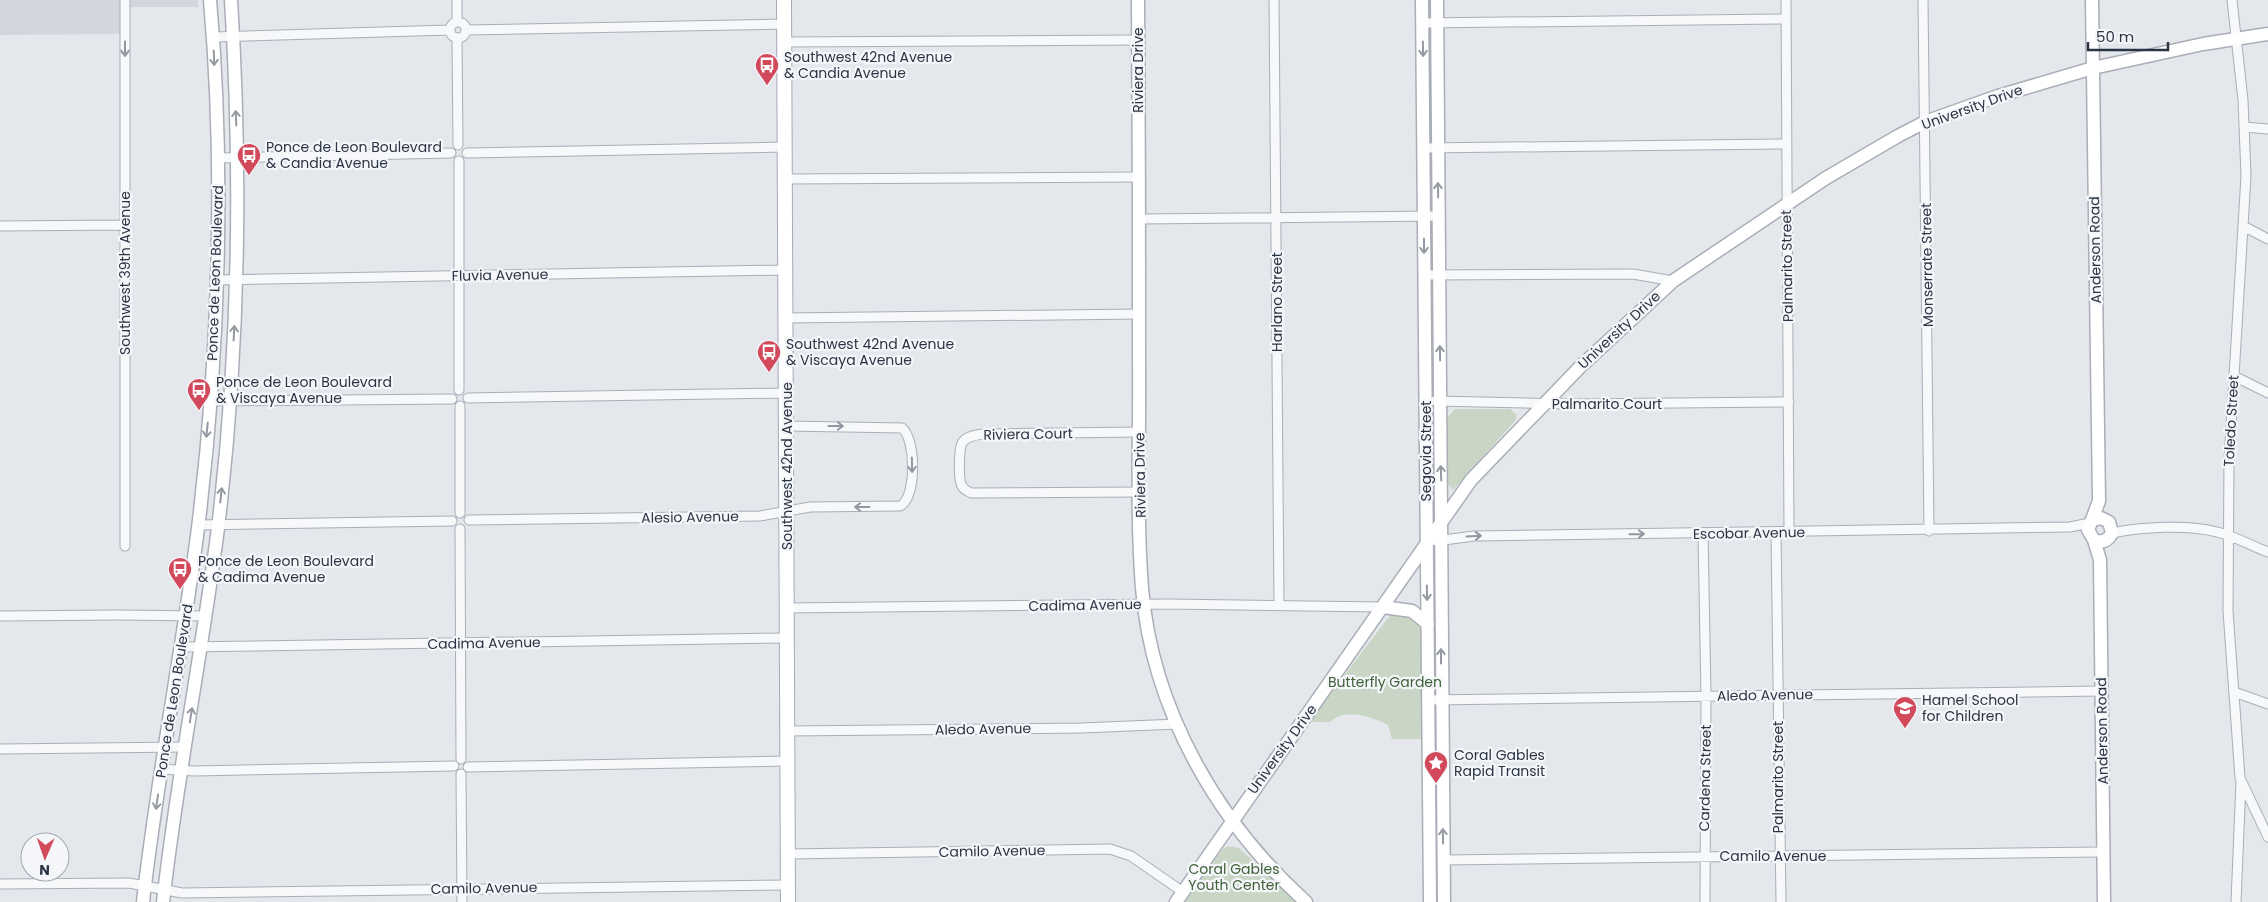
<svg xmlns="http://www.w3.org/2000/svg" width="2268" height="902" font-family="Poppins,sans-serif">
<rect width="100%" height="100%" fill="#e4e7ec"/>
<path fill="#d2d6de" d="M 0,0 L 198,0 L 198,7 L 121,7 L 122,34 L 0,35 Z"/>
<path fill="#c9d6c5" d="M 1455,409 L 1510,409 L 1517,415 L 1515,421 L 1453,490 L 1446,482 L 1445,420 Z
M 1391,614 L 1411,616 L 1422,627 L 1423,739 L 1392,739 L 1388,725 C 1372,717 1346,707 1330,722 L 1309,722 Z
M 1228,846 L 1239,848 L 1298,902 L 1182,902 L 1223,849 Z"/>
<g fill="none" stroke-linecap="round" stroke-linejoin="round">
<g stroke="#a9aeb7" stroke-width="11">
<path id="street" d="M 457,0 L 457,22
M 1274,0 L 1279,604
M 1786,0 L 1789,532
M 1923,0 L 1929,531
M 2232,0 L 2243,100 L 2246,176 L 2229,460 L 2228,611 L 2240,778 L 2268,837
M450 30a8 8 0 1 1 16 0a8 8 0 1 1-16 0Z
M 1423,23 L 1786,19
M 466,30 L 784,24
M 214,37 L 450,30
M 457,38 L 458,145
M 784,42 L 1138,40
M 2245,127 L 2268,129
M 1424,148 L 1786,144
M 467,153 L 785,147
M 218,158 L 451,153
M 459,161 L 459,390
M 786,179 L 1139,177
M 1139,219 L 1438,216
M 0,226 L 124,225
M 2245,227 L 2268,239
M 1425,275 L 1633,274 L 1673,281
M 216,280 L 785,270
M 786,318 L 1139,314
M 2234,376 L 2268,393
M 468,398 L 787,393
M 210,401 L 452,399
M 1435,401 L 1568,404 L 1789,402
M 460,406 L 460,513
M 1139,432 L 983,434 C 976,435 966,436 962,443 C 959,449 958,480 962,486 C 964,490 968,491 971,493 L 1140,492
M 469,520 L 760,516 L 810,507 L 900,506 C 917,498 916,439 902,428 L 787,426
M 198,525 L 452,521
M 460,529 L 461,759
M 1776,532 L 1781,902
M 1703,533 L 1706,696 L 1705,902
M 2112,533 C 2141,527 2188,524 2217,532 C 2235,536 2251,546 2268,552
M 1436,541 L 1474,536 L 2070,527 L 2090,523
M 125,546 L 125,0
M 786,608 L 1169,604 L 1383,607
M 0,616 L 118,615 L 206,616
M 181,647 L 787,638
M 2234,692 L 2268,704
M 1428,700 L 2101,691
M 788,731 L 1081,728 L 1178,724
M 0,749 L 185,747
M 468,767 L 788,761
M 161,769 L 194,771 L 454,766
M 461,774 L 462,902
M 788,854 L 1110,849 L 1131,856 L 1183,892
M 1443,860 L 2103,852
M 0,884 L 129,883 L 182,893 L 788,885
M 2236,902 L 2241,782"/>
</g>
<g stroke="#a9aeb7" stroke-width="15">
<path id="secondary" d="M 1138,0 C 1139,119 1139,239 1139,358 C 1140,434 1136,512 1142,588 C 1152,709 1217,822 1306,902
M 1422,0 L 1430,902
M 1437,0 L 1444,902
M 2092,0 L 2099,501 L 2088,530 L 2094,540 C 2102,543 2108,541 2112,533 L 2109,522 L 2101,518 L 2093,520
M 2094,540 L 2100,560 L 2104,902
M 1383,607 L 1412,611 L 1428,624
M 143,902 C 157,777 182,653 198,528 C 219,358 225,171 210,0
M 163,902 C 177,777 202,653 218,528 C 239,353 242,176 231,0
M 1176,902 L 1471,480 L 1580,367 L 1673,281 L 1826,178 L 1898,136 L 1925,122 L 1998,96 L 2093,68 L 2203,44 L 2268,34"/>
</g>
<g stroke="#a3abb8" stroke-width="16">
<path id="primary" d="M 784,0 L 788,902"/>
</g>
<use href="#street" stroke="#f7f8fa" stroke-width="9"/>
<use href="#secondary" stroke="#fff" stroke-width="12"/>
<use href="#primary" stroke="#fff" stroke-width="14"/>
</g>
<defs><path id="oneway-shaft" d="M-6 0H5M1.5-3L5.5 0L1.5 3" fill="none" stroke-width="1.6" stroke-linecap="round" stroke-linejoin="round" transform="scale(1.25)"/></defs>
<g stroke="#9196a0">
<use href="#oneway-shaft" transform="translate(125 49) rotate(90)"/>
<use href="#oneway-shaft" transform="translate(836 426)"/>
<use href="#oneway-shaft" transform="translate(912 465) rotate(89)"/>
<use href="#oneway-shaft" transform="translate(862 507) rotate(180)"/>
<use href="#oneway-shaft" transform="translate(1637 534) rotate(-1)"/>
<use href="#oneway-shaft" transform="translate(1474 536) rotate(-3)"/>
</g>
<g stroke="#959aa2">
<use href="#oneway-shaft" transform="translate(1423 49) rotate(89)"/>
<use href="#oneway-shaft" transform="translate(214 58) rotate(88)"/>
<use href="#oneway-shaft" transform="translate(236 118) rotate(-92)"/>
<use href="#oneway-shaft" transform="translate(1438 190) rotate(-91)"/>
<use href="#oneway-shaft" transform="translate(1424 246) rotate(90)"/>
<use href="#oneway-shaft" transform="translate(234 333) rotate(-87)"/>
<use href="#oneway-shaft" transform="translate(1440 353) rotate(-91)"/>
<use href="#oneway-shaft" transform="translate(207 430) rotate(96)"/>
<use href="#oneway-shaft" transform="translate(1441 473) rotate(-92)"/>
<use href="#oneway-shaft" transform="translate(221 495) rotate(-84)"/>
<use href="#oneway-shaft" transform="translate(1427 593) rotate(89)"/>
<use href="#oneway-shaft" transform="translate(1441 656) rotate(-90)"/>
<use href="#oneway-shaft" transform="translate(191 715) rotate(-81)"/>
<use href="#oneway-shaft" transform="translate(157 802) rotate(98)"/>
<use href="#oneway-shaft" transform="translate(1443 836) rotate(-91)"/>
</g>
<defs>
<g id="bus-pin" transform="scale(1.25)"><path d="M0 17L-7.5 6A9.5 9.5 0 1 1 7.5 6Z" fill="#d1495b" stroke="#f4f6f9"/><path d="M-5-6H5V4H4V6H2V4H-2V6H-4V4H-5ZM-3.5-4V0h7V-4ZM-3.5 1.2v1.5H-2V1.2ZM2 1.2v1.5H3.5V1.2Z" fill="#fff"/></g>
<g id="school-pin" transform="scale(1.25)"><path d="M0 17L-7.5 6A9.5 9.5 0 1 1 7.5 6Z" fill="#d1495b" stroke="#f4f6f9"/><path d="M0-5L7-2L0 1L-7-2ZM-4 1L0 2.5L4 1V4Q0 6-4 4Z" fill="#fff"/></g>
<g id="sight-pin" transform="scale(1.25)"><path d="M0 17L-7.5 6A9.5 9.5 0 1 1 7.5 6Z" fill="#d1495b" stroke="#f4f6f9"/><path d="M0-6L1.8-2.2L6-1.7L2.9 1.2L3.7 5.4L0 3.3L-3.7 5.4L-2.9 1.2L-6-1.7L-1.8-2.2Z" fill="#fff"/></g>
</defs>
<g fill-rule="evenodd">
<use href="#bus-pin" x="767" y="65"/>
<use href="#bus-pin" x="249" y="155"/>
<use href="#bus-pin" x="769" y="352"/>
<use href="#bus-pin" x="199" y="390"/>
<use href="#bus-pin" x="180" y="569"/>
<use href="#school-pin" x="1905" y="708"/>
<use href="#sight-pin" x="1436" y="763"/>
</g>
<g text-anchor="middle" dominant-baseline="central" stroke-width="4.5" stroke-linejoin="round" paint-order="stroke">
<g font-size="14" fill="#2b3445" stroke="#f4f6f9" text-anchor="start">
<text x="784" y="57">Southwest 42nd Avenue<tspan x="784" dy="16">&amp; Candia Avenue</tspan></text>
<text x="266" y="147">Ponce de Leon Boulevard<tspan x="266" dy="16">&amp; Candia Avenue</tspan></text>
<text x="786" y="344">Southwest 42nd Avenue<tspan x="786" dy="16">&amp; Viscaya Avenue</tspan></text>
<text x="216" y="382">Ponce de Leon Boulevard<tspan x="216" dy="16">&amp; Viscaya Avenue</tspan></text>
<text x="198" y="561">Ponce de Leon Boulevard<tspan x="198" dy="16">&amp; Cadima Avenue</tspan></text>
<text x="1922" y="700">Hamel School<tspan x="1922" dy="16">for Children</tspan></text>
<text x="1454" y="755">Coral Gables<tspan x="1454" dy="16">Rapid Transit</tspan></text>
</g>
<g font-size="14" fill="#2b3445" stroke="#f4f6f9">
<text transform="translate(1138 70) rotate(-90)">Riviera Drive</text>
<text transform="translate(1972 107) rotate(-20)">University Drive</text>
<text transform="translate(2095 250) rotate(-91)">Anderson Road</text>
<text transform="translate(1927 265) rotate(-91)">Monserrate Street</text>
<text transform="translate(1787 266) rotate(-91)">Palmarito Street</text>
<text transform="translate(125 273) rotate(-90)">Southwest 39th Avenue</text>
<text transform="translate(215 273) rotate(-88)">Ponce de Leon Boulevard</text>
<text transform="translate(500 275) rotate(-1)">Fluvia Avenue</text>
<text transform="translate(1277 302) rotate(-90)">Harlano Street</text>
<text transform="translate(1619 330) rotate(-43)">University Drive</text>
<text x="1607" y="404">Palmarito Court</text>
<text transform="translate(2231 421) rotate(-87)">Toledo Street</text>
<text transform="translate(1028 434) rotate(-1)">Riviera Court</text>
<text transform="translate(1426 451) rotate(-90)">Segovia Street</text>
<text transform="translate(787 466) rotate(-90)">Southwest 42nd Avenue</text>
<text transform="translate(1140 475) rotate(-91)">Riviera Drive</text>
<text transform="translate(690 517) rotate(-1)">Alesio Avenue</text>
<text transform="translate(1749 533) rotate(-1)">Escobar Avenue</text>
<text transform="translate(1085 605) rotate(-1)">Cadima Avenue</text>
<text transform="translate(484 643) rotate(-1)">Cadima Avenue</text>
<text transform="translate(174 691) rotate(-81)">Ponce de Leon Boulevard</text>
<text transform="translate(1765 695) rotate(-1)">Aledo Avenue</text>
<text transform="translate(983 729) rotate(-1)">Aledo Avenue</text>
<text transform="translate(2102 731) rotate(-91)">Anderson Road</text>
<text transform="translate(1282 749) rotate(-54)">University Drive</text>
<text transform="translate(1778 777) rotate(-90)">Palmarito Street</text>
<text transform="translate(1705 778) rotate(-89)">Cardena Street</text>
<text transform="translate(992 851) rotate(-1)">Camilo Avenue</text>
<text x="1773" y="856">Camilo Avenue</text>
<text transform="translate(484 888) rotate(-1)">Camilo Avenue</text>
</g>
<g font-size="14" fill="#3f6138" stroke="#f4f6f9">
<text x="1385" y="682">Butterfly Garden</text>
<text x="1234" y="869">Coral Gables<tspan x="1234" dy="16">Youth Center</tspan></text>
</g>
</g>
<g transform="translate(45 857) rotate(182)"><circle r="24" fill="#f4f6f9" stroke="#a4a8b1"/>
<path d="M0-4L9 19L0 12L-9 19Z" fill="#d1495b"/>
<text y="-8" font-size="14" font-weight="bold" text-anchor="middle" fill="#2b3445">N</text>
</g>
<path d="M2088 42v8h80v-8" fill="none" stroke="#2b3445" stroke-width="2.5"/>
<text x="2096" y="42" font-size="15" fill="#2b3445" stroke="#f4f6f9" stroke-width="4" paint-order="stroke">50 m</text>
</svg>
